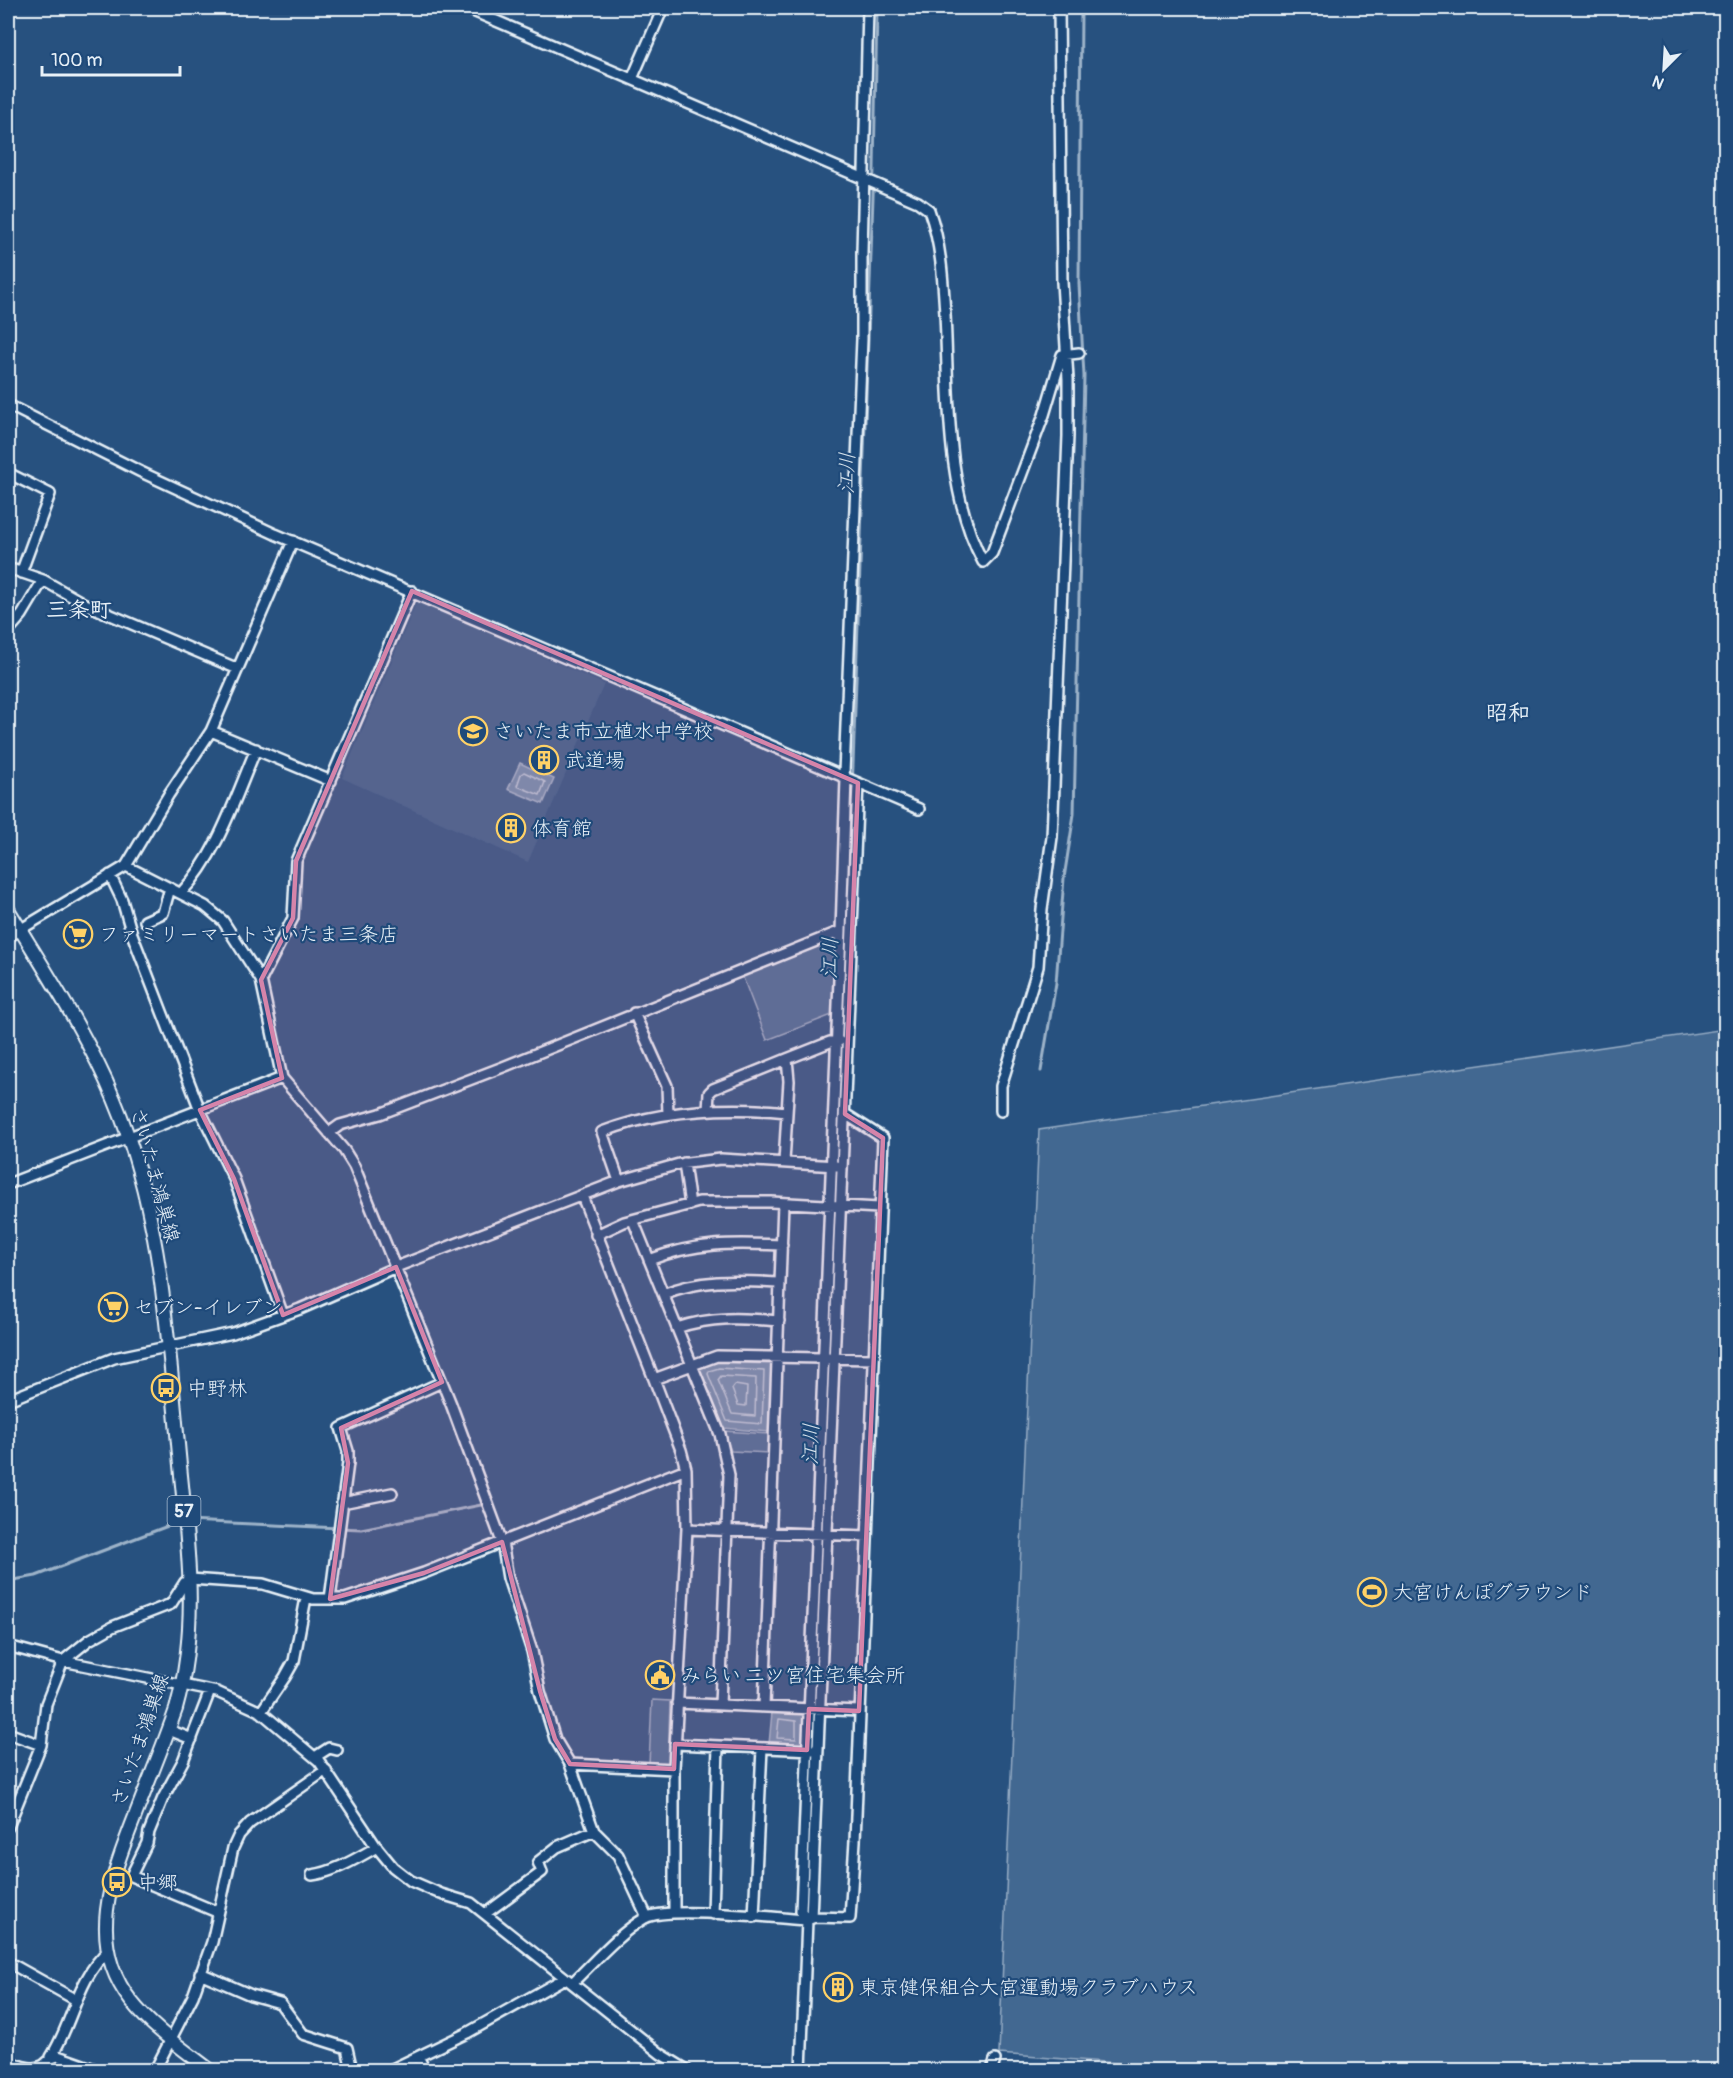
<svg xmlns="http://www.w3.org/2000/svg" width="1733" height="2078" font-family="Pangolin,'Klee One',sans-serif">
<rect width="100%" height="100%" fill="#27517f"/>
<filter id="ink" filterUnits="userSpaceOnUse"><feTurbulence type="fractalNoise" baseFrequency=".0167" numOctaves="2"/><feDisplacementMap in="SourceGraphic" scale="12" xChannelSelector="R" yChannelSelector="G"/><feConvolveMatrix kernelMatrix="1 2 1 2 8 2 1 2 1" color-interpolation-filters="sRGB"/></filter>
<g filter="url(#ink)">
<path fill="#355d88" d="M 417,601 L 604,684 L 528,862 L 342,778 Z"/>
<path fill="#436891" stroke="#96acc4" stroke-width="1.5" d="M 837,936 L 832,1015 L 767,1040 L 742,975 Z
M 1725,1029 L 1725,2070 L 1157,2070 L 1130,2064 L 999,2054 L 1039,1130 Z
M 724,1431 L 769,1434 L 769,1453 L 731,1451 Z
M 652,1700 L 670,1701 L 668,1766 L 649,1764 Z"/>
<path fill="#6b8aaa" stroke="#9db3c9" stroke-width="1.5" d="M 520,763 L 554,779 L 543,804 L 508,789 Z
M 717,1362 L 771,1364 L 769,1432 L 723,1428 L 699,1368 Z
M 772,1712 L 803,1714 L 802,1746 L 769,1744 Z"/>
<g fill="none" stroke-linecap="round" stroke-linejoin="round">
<path stroke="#b6c8d9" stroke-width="1.5" d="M 524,772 L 545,782 L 540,795 L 517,786 L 521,774 Z
M 719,1368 L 764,1371 L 762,1424 L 727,1421 L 708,1374 L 709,1371 Z
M 721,1376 L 756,1378 L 755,1416 L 732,1414 L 718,1380 Z
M 735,1385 L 747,1387 L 746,1406 L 738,1405 L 732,1389 Z
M 779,1719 L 796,1721 L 796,1739 L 777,1738 Z"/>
<path stroke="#9db3c9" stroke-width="3" d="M 1041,1071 L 1056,983 L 1064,878 L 1074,814 L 1084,376 L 1079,284 L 1081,8
M 187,1521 L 361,1529 L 481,1505
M 8,1581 L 36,1576 L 181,1521
M 807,1910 L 853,765 L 874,168 L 877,8"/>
<g stroke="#e8f1f8" stroke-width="14">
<path id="minor" d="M 466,8 L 918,202 L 929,210 C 941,243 943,279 945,314 C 949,393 945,491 983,562 L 992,553 L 1044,415 L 1062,355 L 1079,353
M 632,79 L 663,8
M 8,405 L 141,472 L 275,534 L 919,809
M 8,473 L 50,494 L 21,573
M 8,568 L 43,580 L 85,604 L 238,669
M 8,631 L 22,615 L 43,580
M 211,731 L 331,781
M 126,866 L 205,906 L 223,921 L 261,980 L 282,1078 L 344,1150 L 354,1166 L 451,1404 L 502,1542 L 508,1578 L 532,1651 L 540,1691 L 555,1739 L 570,1764 L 594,1831 L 618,1855 L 647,1917
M 110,875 L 122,900 L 132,934 L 200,1110 L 234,1179 L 283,1315
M 181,893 C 218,854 235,798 256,749
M 145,921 L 163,913 L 170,888
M 8,937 L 126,866 L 169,794 L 211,731 L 293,541
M 261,980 L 293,918 L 296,861 L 412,591
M 634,1013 L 667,1086 L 668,1114
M 708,1110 L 709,1093 L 713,1089 L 787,1059
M 1001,1111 L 1001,1086 L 1038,967 L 1042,909 L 1052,837 L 1068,436 L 1068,379 L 1062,282 L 1059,8
M 329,1133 L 340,1125 L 380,1114 L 503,1067 L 841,931
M 784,1162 L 789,1081 L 787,1059 L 830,1042 L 839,1041
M 684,1163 L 690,1205
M 619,1181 L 602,1132 C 661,1109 724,1106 787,1112
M 8,1184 L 282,1078
M 582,1196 L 654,1379 L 681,1450 L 686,1469 L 687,1529 L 674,1769 L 674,1913
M 633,1220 L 720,1434 L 729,1475 L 720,1705
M 596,1235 L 624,1222 L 699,1202 L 771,1202 L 879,1208
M 649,1260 C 696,1242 732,1243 782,1245
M 663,1294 C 702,1278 739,1281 780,1283
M 677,1328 C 711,1316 744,1318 779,1321
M 654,1379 L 717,1356 L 874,1359
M 8,1400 L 114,1358 L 233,1333 L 300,1309 L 396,1267 L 619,1181 L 679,1164 L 721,1159 L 836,1166
M 342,1503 L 392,1493
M 687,1529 L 867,1536
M 330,1599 L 348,1463 L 348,1451 L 341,1428 L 442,1382
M 8,1646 L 63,1661 L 217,1692 L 261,1712 L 319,1761 L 375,1845 L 393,1867 L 411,1881 L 441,1894 L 471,1903 L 661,2054 L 687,2070
M 210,1691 L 183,1761 L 163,1798 L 149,1832 L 147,1843 L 131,1876 L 217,1912
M 677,1703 L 859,1711
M 764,1707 L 783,1203
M 261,1712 L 285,1677 L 294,1661 L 306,1598
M 169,1730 L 192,1739
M 8,1733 L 41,1745
M 675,1744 L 813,1750
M 315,1757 L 329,1748 L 337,1750
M 570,1764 L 674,1769
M 8,1827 L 41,1745 L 46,1704 L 63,1661 L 89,1640 L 112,1627 L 171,1604 L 185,1582 L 190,1579 L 263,1584 L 313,1599 L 345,1599 L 424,1573 L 686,1469
M 312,1875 C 335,1872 357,1858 377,1847
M 485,1914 L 542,1872 L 538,1862 L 557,1847 L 594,1831
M 713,1914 L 718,1746
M 754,1917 L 762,1748
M 811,1918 L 858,783
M 8,1962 L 76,2000
M 200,1973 L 251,1995 L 280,2003 L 303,2034 L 347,2048 L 352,2070
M 572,1983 C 595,1961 618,1934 645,1918 C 667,1906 776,1918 807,1920 L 815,1917 L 850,1918 L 855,1841 L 883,1138 L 845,1114
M 51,2057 C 73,2023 77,1978 109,1950
M 418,2057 L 425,2070
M 8,2061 C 18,2065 30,2071 42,2066 C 48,2063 50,2057 58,2056 L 98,2070
M 155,2070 L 193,1996 L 212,1942 L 233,1848 L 239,1835 L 250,1823 L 326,1770
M 390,2070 L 467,2033 L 565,1978
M 801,2070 L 807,1920 L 801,1911 L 841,931 L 846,778 L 844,773 L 862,339 L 862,252 L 868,8
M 992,2070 L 995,2060"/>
</g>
<g stroke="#e8f1f8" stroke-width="16">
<path id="major" d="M 8,909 C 45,971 86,1032 114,1099 C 160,1208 167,1327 178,1444 C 186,1535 201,1619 176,1709 C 164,1744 150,1777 137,1811 C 113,1873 84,1941 131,2001 C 152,2028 183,2049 210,2070"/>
</g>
<use href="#minor" stroke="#1f4a7a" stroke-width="9"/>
<use href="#major" stroke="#1f4a7a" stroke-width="12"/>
</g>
</g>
<path fill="#d584aa" fill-opacity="0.2" stroke="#d584aa" stroke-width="4.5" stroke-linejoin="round" d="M 412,591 L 858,783 L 845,1114 L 883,1138 L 859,1711 L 809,1709 L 807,1750 L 675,1744 L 674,1769 L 570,1764 L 555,1739 L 540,1691 L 502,1542 L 424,1573 L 330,1599 L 348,1463 L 341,1428 L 442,1382 L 396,1267 L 283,1315 L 234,1179 L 200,1110 L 282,1078 L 261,980 L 293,918 L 296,861 Z"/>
<defs>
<g id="school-ring" transform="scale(1.5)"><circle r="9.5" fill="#1f4a7a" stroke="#ffd166" stroke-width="1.5"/><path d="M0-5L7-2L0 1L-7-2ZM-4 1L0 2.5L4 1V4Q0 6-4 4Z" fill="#ffd166"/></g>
<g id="building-ring" transform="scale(1.5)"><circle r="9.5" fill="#1f4a7a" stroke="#ffd166" stroke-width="1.5"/><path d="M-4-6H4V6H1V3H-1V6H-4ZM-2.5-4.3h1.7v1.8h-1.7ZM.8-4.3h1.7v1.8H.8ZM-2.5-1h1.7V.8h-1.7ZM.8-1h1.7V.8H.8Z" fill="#ffd166"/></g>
<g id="supermarket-ring" transform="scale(1.5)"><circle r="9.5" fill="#1f4a7a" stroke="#ffd166" stroke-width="1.5"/><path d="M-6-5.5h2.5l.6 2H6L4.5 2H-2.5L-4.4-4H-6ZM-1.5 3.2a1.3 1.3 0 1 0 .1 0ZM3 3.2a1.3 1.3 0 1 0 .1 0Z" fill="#ffd166"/></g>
<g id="bus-ring" transform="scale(1.5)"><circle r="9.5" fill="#1f4a7a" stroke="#ffd166" stroke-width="1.5"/><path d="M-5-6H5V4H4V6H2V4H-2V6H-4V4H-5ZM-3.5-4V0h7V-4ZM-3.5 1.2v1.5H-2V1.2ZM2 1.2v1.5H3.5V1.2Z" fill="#ffd166"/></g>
<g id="stadium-ring" transform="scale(1.5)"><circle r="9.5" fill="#1f4a7a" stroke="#ffd166" stroke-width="1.5"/><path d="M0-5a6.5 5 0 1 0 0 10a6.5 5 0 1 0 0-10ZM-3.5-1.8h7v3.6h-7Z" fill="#ffd166"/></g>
<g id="civic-ring" transform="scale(1.5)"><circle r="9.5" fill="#1f4a7a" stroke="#ffd166" stroke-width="1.5"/><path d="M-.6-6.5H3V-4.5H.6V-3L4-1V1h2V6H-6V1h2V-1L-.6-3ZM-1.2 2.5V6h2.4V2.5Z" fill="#ffd166"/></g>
</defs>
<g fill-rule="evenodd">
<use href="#school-ring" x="473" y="731"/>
<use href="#building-ring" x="544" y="760"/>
<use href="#building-ring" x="511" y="828"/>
<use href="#supermarket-ring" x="78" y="934"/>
<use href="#supermarket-ring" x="113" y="1307"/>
<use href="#bus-ring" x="166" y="1388"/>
<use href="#stadium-ring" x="1372" y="1592"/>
<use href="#civic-ring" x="660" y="1675"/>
<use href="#bus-ring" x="117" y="1882"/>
<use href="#building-ring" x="838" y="1987"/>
</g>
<g text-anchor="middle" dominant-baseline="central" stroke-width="4.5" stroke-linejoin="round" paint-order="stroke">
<rect fill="#1f4a7a" stroke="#acbfd2" stroke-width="1.5" x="167.5" y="1496" width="33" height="30" rx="4.5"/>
<g font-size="18" font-weight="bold" fill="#e8f1f8">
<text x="184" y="1511">57</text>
</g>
<g font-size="20" fill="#e8f1f8" stroke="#1f4a7a" text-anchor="start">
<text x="494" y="731">さいたま市立植水中学校</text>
<text x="565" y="760">武道場</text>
<text x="532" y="828">体育館</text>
<text x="99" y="934">ファミリーマートさいたま三条店</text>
<text x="134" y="1307">セブン-イレブン</text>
<text x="187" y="1388">中野林</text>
<text x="1393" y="1592">大宮けんぽグラウンド</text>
<text x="681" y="1675">みらい 二ツ宮住宅集会所</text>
<text x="138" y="1882">中郷</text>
<text x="859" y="1987">東京健保組合大宮運動場クラブハウス</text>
</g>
<g font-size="20" fill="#e8f1f8" stroke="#1f4a7a">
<text transform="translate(155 1175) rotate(75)">さいたま鴻巣線</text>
<text transform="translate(140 1740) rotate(-71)">さいたま鴻巣線</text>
</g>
<g font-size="21" font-style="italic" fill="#d5e2ec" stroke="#1f4a7a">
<text transform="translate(847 473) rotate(-88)">江川</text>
<text transform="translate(830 958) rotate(-88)">江川</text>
<text transform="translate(811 1444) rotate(-88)">江川</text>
</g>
<g font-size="22" font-weight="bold" fill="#e8f1f8" stroke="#1f4a7a">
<text x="79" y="610">三条町</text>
<text x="1508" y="713">昭和</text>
</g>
</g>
<rect width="1733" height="2078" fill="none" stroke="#1f4a7a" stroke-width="30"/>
<rect x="15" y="15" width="1703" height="2048" fill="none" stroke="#e8f1f8" stroke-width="2" filter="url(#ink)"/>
<g transform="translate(1664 69) rotate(204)" stroke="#1f4a7a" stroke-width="4.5" paint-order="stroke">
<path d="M0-4.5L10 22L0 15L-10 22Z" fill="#e8f1f8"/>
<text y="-9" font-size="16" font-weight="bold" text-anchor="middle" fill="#e8f1f8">N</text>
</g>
<path d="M42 66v9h138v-9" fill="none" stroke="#e8f1f8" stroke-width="3"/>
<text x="51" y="66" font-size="18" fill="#e8f1f8" stroke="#1f4a7a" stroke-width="4.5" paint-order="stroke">100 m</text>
</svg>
